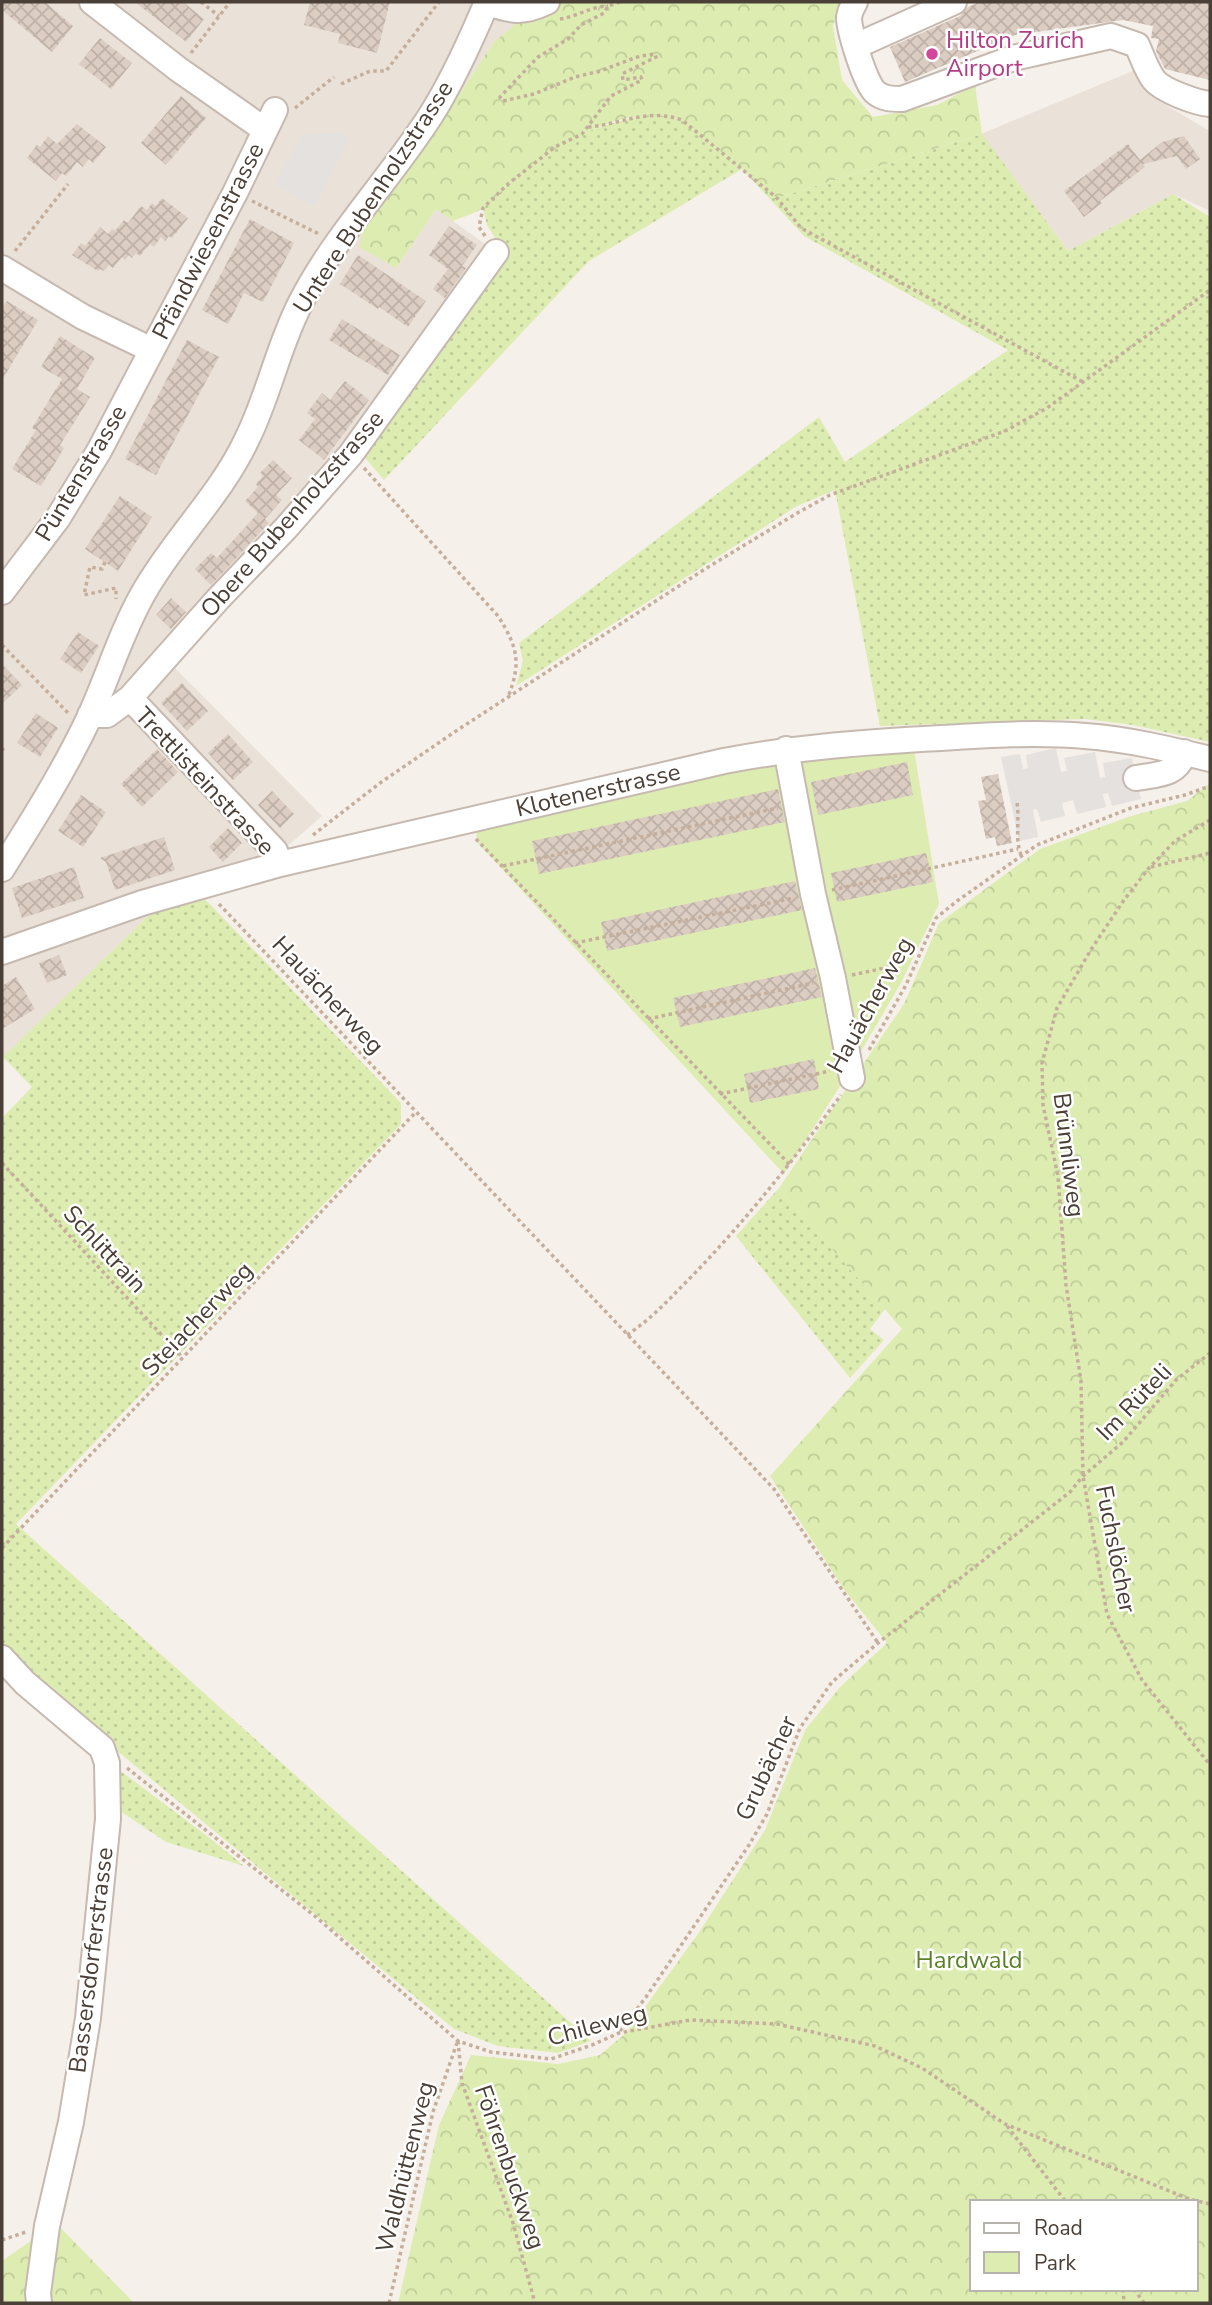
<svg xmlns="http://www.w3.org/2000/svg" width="1212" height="2305" font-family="'Nunito Sans',sans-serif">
<defs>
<pattern id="grass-dots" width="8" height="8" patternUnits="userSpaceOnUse" patternTransform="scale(1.75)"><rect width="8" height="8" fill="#ddedb1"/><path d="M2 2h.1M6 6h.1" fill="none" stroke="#bfcc99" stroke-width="1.8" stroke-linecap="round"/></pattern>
<pattern id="forest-crowns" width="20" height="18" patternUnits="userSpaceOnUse" patternTransform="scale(1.75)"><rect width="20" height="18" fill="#ddedb1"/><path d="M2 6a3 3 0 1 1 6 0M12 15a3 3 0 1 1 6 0" fill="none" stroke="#bfcc99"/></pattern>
<pattern id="building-cross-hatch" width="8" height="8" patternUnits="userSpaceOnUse" patternTransform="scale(1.75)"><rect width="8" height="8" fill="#dccdc2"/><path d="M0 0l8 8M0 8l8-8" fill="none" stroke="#beb1a7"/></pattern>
</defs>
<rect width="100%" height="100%" fill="#f6f0eb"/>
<path fill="#eae1d8" d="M 2,2 L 547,2 L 493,43 L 439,125 L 396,268 L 436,209 L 495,251 L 347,461 L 167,660 L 322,816 L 268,863 L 152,912 L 2,1059 Z
M 1135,70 L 1152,97 L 1210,131 L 1210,211 L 1173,194 L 1068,251 L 981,134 Z"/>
<path fill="url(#grass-dots)" d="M 648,114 L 665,115 L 682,120 L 777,198 L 982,134 L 1068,251 L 1173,194 L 1210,217 L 1210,742 L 1133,725 L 1085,719 L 880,726 L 835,490 L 797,506 L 516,686 L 523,661 L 519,643 L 819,417 L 845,462 L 1008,350 L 804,236 L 742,169 L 589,261 L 384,480 L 360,452 L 505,254 L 487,225 L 483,208 C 505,187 528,164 554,148 C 582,130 616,122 648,114 Z
M 202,896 L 401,1103 L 401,1124 L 16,1524 L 591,2041 L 558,2053 L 498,2046 L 454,2029 L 30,1679 L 2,1647 L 2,1118 L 32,1087 L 3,1057 L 152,912 Z
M 779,1188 L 885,1309 L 870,1329 L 884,1340 L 850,1378 L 736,1236 Z
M 114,1766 L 211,1839 L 244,1866 L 166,1842 L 114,1807 Z"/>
<path fill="url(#forest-crowns)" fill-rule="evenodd" d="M 547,2 L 842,2 L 833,26 L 842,80 L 873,117 L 937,105 L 975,85 L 982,134 L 777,198 L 682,120 C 623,100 554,147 510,182 C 501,190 493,201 483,208 C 474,214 462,217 453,221 L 436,209 L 396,268 L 359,247 L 368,213 L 439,125 L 493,43 L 534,8 Z
M 1210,783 L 1210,2303 L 398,2303 L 439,2125 L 471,2055 L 558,2064 L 600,2055 L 627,2032 L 700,1931 L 765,1830 L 805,1730 L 841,1686 L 887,1643 L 846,1592 L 770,1476 L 902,1329 L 779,1188 L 904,1004 L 939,923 L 1040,849 L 1131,816 L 1187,801 ZM 972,2202 L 1196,2202 L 1196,2289 L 972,2289 Z
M 56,2223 L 134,2303 L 2,2303 L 2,2261 Z"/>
<path fill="#ddedb1" d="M 914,749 L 939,904 L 901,983 L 849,1072 L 784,1174 L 475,840 L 477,837 L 475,826 L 795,755 Z"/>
<path fill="#e5e1df" d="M 338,133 L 350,139 L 315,206 L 275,185 L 302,134 Z
M 1056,748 L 1061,772 L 1067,771 L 1064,758 L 1095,752 L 1100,778 L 1105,777 L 1103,763 L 1132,758 L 1141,799 L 1112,806 L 1108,793 L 1103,794 L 1106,807 L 1077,814 L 1073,800 L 1062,803 L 1065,816 L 1041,822 L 1037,809 L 1033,810 L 1038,837 L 1019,841 L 1001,757 L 1020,754 L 1023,769 L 1028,768 L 1026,755 Z"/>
<path fill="url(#building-cross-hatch)" d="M 2,2 L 45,2 L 73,26 L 52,52 L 2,10 Z
M 135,2 L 183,2 L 204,19 L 186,42 Z
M 310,2 L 390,2 L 377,53 L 338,43 L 340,34 L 304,25 Z
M 980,2 L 1210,2 L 1210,80 L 1165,69 L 1156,51 L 1159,39 L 1151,38 L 1153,26 L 1123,20 L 1015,35 L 905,82 L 890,47 L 960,16 L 968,7 Z
M 100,38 L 132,63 L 111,89 L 79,64 Z
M 181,96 L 206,118 L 166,165 L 141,143 Z
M 77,124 L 106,147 L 93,163 L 89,159 L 83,167 L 77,162 L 66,176 L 62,173 L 56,181 L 27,158 L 37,145 L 40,147 L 48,136 L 57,144 Z
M 1184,136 L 1200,159 L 1186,169 L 1177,156 L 1143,164 L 1145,167 L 1100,201 L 1102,203 L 1084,217 L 1064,191 L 1128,144 L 1140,160 L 1162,142 Z
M 162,198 L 188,218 L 172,238 L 169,236 L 165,241 L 161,237 L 154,247 L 150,244 L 140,256 L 136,253 L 132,258 L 129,255 L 125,260 L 122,257 L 113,268 L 109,265 L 104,271 L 100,269 L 98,271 L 72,255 L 81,243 L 85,246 L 100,227 L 108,234 L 112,229 L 115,231 L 124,220 L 128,223 L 141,206 L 147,210 L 152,203 L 156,206 Z
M 250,219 L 294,243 L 263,302 L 244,293 L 228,324 L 202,310 Z
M 449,226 L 477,245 L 462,266 L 466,268 L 445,298 L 433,289 L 448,269 L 429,255 Z
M 358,255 L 426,301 L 408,327 L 379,307 L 378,309 L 340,284 Z
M 7,301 L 38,320 L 2,380 L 2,309 Z
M 342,319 L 400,355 L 388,375 L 329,340 Z
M 60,336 L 95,358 L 77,389 L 90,397 L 60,445 L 64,448 L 41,486 L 12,469 L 36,430 L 32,428 L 62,379 L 41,367 Z
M 187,340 L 219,357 L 156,475 L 125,459 Z
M 345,381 L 369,400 L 324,460 L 299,440 L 315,419 L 307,413 L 322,393 L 330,400 Z
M 273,460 L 292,478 L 276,495 L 282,500 L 265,519 L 269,523 L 211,585 L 195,569 L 211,553 L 217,558 L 258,513 L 245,501 L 258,487 L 256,484 L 263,476 L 260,473 Z
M 120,496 L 152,517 L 118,571 L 85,549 Z
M 171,598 L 186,612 L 171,629 L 156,615 Z
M 78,632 L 99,646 L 81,673 L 60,659 Z
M 2,664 L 22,685 L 2,704 Z
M 182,683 L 208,711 L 187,731 L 161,703 Z
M 36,713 L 58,728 L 40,757 L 17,743 Z
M 228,734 L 253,762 L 233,780 L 208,753 Z
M 157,749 L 178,772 L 142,807 L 121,784 Z
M 907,762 L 913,795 L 818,815 L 811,782 Z
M 998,774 L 1012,843 L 997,846 L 995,837 L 986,839 L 978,801 L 986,800 L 981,777 Z
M 778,789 L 785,822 L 539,874 L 532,841 Z
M 272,791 L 294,814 L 280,828 L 258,805 Z
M 81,795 L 106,812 L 83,847 L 58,831 Z
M 228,828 L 242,843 L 223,862 L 209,847 Z
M 164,837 L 175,870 L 115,890 L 106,862 L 100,858 Z
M 926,853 L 933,882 L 837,902 L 831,873 Z
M 74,867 L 84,898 L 22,918 L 12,888 Z
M 795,881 L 802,910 L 607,951 L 601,922 Z
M 59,955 L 67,975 L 47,983 L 39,963 Z
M 815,968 L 822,997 L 680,1027 L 673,998 Z
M 16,977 L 35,1009 L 2,1029 L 2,986 Z
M 814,1059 L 819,1089 L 750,1103 L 744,1074 Z"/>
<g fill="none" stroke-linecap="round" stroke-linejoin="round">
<g stroke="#c6b9af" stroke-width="28">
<path id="minor" d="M 92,2 L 178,69 L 265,130
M 855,2 C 852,7 850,11 849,17 C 849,31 865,82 875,92 C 883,99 892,99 902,99 L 1013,58 L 1111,36 L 1137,45 C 1142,56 1147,71 1154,80 C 1163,91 1197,103 1210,104
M 487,3 C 513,11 522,14 547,2
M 856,46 L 954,2
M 2,268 L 83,317 L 152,350 L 235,193 L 275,110
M 2,592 L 58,518 L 99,451 L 152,350
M 130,698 L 275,851 L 280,864
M 90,715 L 107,715 L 130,698 L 218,599 L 286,528 L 351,454 L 496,252
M 786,749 L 813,894 L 833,978 L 852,1078
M 1136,778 C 1157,774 1178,776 1184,752
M 2,869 C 33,820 64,771 89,718 C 108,677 121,632 144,592 C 174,539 221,495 247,439 C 269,395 278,346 301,302 C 336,234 390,179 431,115 C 453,80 471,40 487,2
M 2,952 L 142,903 L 280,864 L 724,761 C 798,747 865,742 941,738 C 988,735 1037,732 1085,736 C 1127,739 1169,749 1210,759
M 2,1658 L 25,1683 L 102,1748 L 107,1763 L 108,1819 L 88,2018 L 71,2122 L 47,2226 L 38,2293 L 39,2303"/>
</g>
<path stroke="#c5af9c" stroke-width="3.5" stroke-dasharray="3.5 3.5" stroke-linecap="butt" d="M 201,2 L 219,16
M 560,19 C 576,17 592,6 608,6
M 191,53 L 230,2
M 341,84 L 370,71 L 386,71 L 439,2
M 295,108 L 334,77
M 588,127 C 623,124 646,108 682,120 L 777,198 L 801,228 L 1083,382
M 252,201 L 321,235
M 485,236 L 479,227 L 483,208 L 508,184 L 555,147 L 582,134 L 611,96 L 642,80 L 641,77 L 623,80 L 622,74 L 656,57 L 655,54 L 640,56 L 600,71 L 575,77 L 534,94 L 503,101 L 500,97 L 538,57 L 568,39 L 581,25 L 604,13 L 608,6 L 620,2
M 15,251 L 68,184
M 364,468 L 498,616 C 517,646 522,662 508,697
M 105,562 L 102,569 L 90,567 L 84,595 L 116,588 L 116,599
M 2,645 L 69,714
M 2,750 L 4,748
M 1017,803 C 1020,821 1014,840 1022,857
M 1210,820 L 1175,841 L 1149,868 L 1124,900 L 1092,948 L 1057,1008 L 1042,1063 L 1043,1105 L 1058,1176 L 1066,1285 L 1081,1381 L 1083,1476 L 1107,1614 L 1142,1680 L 1210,1765
M 313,835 L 380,783 L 456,731 L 705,569 L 799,512 L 830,495 L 1005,431 L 1047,408 L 1210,290
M 476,839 L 790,1165
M 503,866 L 778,808
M 1151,867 L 1210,853
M 832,890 L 1018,849
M 219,904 L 774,1489 L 878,1643
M 575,943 L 794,898
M 852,975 L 894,966
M 648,1019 L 813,983
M 869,1050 L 906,985 L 936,918 L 957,901 L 1037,845 L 1131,808 L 1185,795 L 1210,786
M 720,1094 L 830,1071
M 2,1163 L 183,1358
M 627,1335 C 653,1318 672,1296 694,1274 C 748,1218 795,1158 841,1095
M 2,1548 L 415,1113
M 127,1768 L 316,1917 L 458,2041 L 491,2052 L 551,2059 L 592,2045 L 619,2033 L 690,2020 L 777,2024 L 875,2046 L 922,2068 L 1005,2124 L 1189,2199 L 1210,2204
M 620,2031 L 646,1997 L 749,1845 L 767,1814 L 800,1728 L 832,1682 L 878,1643 L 1070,1492 L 1083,1476 L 1123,1442 L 1176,1380 L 1210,1353
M 458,2041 L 462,2083 L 513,2223 L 535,2303
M 1007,2126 L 1066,2202
M 2,2240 L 26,2232
M 1123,2289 L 1124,2303
M 1134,2289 L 1144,2303
M 389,2303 L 433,2112 L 457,2043"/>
<use href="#minor" stroke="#fff" stroke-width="24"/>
</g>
<circle fill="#d1479c" stroke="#fff" stroke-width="2.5" cx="932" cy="54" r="7"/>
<g text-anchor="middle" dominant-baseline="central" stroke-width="5" stroke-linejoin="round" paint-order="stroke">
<g font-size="24" fill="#b23c85" stroke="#fff" text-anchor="start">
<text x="946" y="40">Hilton Zurich<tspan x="946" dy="28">Airport</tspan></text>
</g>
<g font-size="24" fill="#4b4037" stroke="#fff">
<text transform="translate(373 197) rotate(-57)">Untere Bubenholzstrasse</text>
<text transform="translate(208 241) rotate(-63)">Pfändwiesenstrasse</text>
<text transform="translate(81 473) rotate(-59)">Püntenstrasse</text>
<text transform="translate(292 514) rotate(-49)">Obere Bubenholzstrasse</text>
<text transform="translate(205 781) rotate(47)">Trettlisteinstrasse</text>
<text transform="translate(598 790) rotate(-13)">Klotenerstrasse</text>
<text transform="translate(328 995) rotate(47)">Hauächerweg</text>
<text transform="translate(870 1005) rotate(-61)">Hauächerweg</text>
<text transform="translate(1069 1155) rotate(83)">Brünnliweg</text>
<text transform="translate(105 1249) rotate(47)">Schlittrain</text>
<text transform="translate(197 1319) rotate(-46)">Steiacherweg</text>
<text transform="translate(1134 1402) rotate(-46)">Im Rüteli</text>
<text transform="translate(1116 1549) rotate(79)">Fuchslöcher</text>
<text transform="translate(766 1768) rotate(-65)">Grubächer</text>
<text transform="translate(91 1960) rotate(-83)">Bassersdorferstrasse</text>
<text transform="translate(597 2025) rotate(-15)">Chileweg</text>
<text transform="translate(405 2167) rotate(-76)">Waldhüttenweg</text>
<text transform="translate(510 2167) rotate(71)">Föhrenbuckweg</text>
</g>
<g font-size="24" fill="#5a8225" stroke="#fff">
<text x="969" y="1960">Hardwald</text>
</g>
</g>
<rect width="1212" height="2305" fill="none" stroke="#4b4037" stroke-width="7"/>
<rect x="970" y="2200" width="228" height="91" fill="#ffffff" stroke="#b7b3af" stroke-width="2"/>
<rect x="984" y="2223" width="35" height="10" fill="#ffffff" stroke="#b7b3af" stroke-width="2"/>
<text x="1034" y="2235" font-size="21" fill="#4b4037">Road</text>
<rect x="984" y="2252" width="35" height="21" fill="#ddedb1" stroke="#b7b3af" stroke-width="2"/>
<text x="1034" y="2270" font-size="21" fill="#4b4037">Park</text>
</svg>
